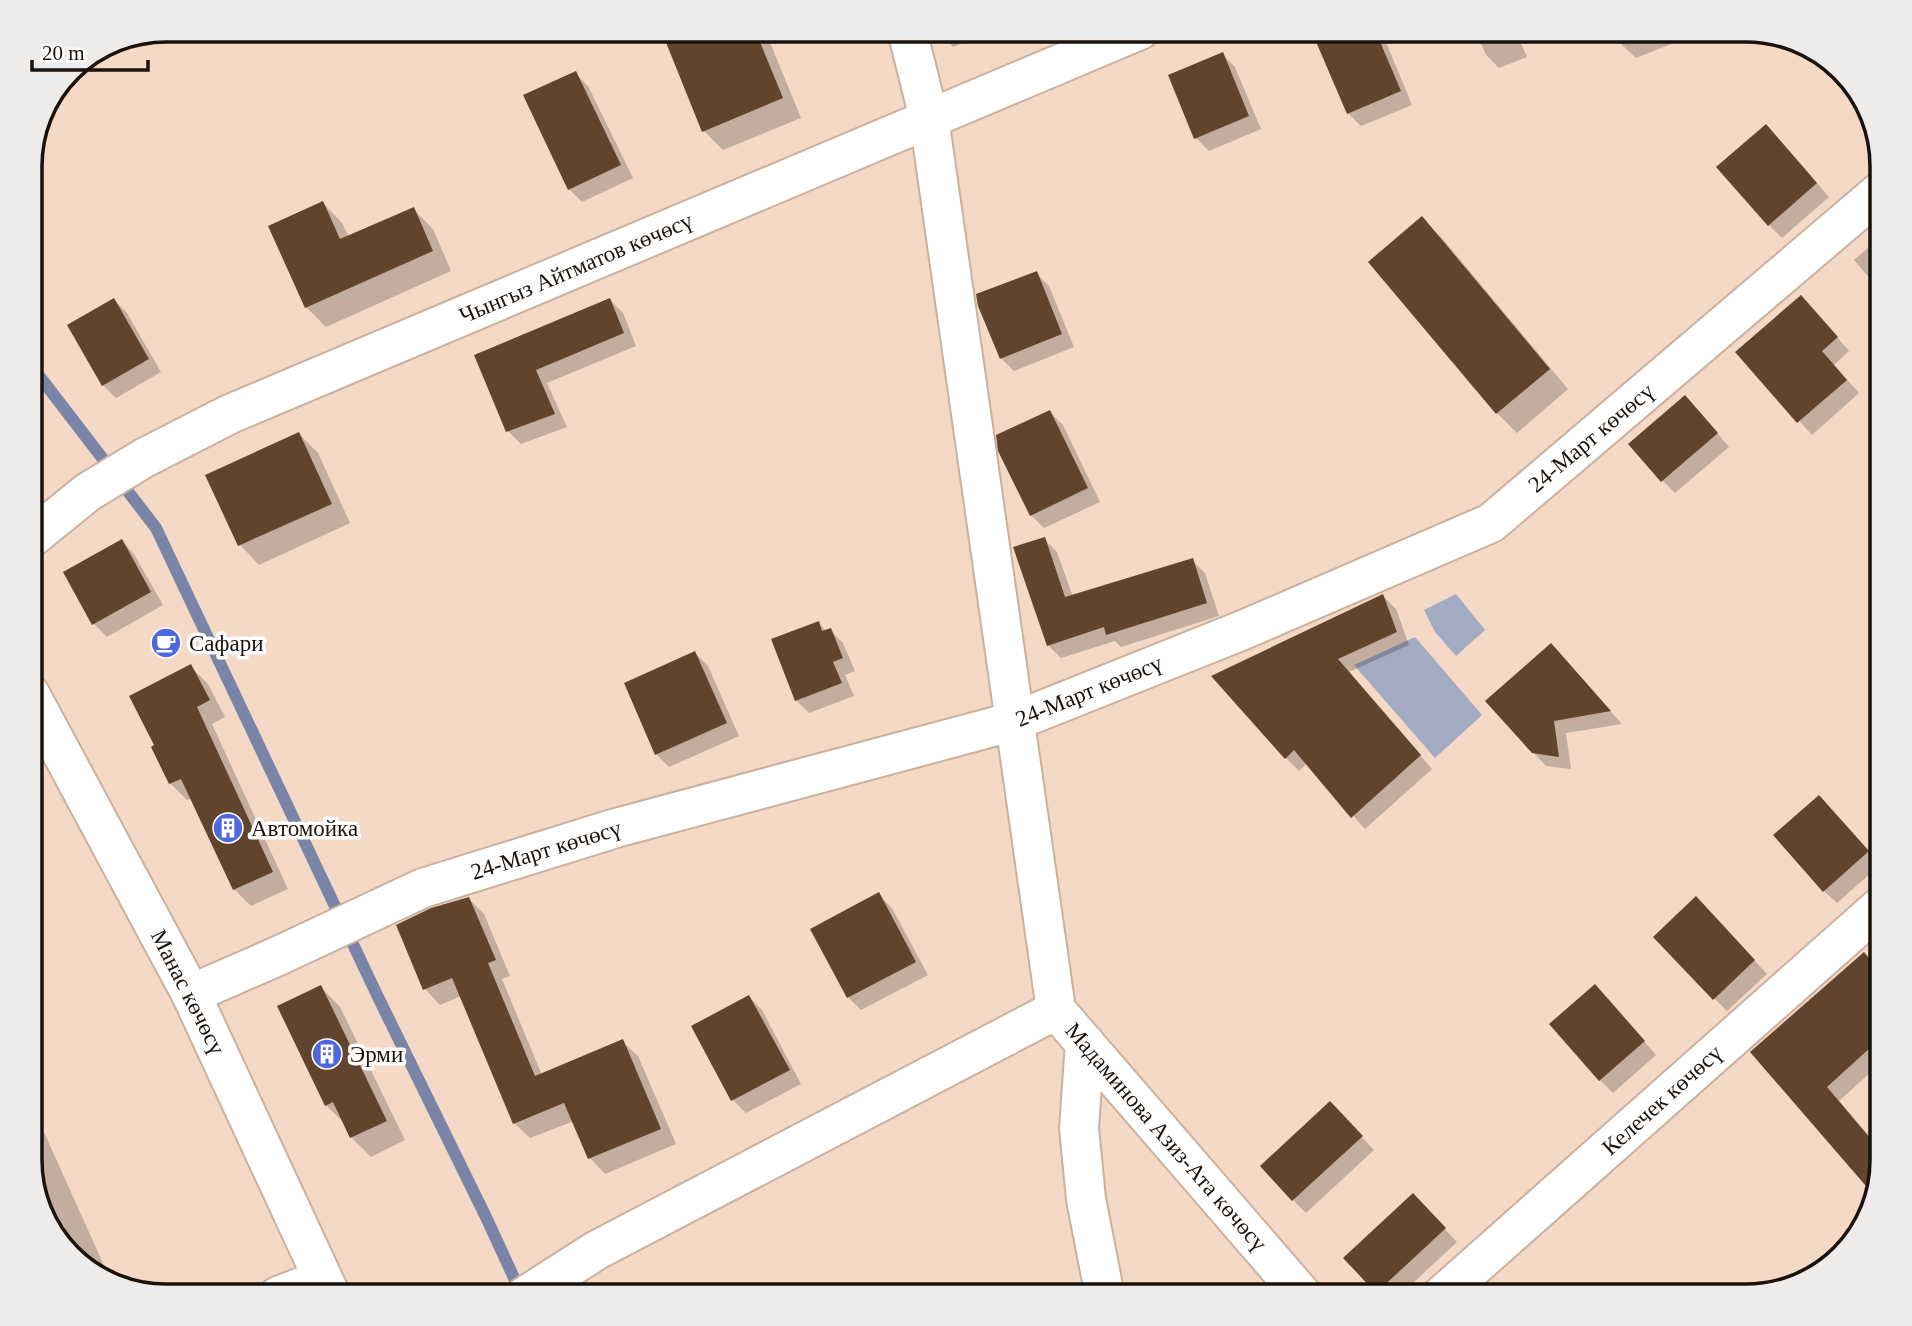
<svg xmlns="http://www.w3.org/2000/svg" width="1912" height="1326" font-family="'Times New Roman',serif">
<rect width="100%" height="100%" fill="#f3d9c6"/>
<path fill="#a3abc3" d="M 1456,594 L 1485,630 L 1456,656 L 1435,632 L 1424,610 Z
M 1415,637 L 1482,715 L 1435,758 L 1354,665 Z"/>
<path fill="#0003" d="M 663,30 L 765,30 L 801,118 L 723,150 L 704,131 Z
M 937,30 L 997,30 L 953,47 Z
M 1313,30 L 1381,30 L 1412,105 L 1361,126 L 1348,113 Z
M 1475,30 L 1515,30 L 1527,57 L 1499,68 L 1486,55 Z
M 1617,30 L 1703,30 L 1704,31 L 1636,58 L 1622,45 Z
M 1222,54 L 1235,67 L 1261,129 L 1209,151 L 1196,138 Z
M 575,73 L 588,86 L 633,178 L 582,202 L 569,189 Z
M 1779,139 L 1829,197 L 1782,238 L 1769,225 Z
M 323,203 L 342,223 L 349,237 L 413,209 L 433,229 L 451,271 L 326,327 L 306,307 L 270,227 Z
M 1422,219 L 1442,238 L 1568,389 L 1517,433 L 1497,413 L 1370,262 Z
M 1882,236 L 1882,293 L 1854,260 Z
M 1036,273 L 1049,286 L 1074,347 L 1014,371 L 1001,358 Z
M 114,300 L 127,313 L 161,372 L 116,398 L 103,385 Z
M 610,300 L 623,313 L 636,346 L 547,383 L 567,427 L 521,444 L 508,431 L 476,356 Z
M 1814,310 L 1849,351 L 1834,365 L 1859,393 L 1812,435 L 1738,353 Z
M 1698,410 L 1729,447 L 1675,493 L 1662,480 Z
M 1050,412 L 1063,425 L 1100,502 L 1044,528 L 1031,515 Z
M 299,434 L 318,453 L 350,523 L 259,565 L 240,545 Z
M 1044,539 L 1057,552 L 1073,597 L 1192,560 L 1205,573 L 1219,616 L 1121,647 L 1115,641 L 1061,658 L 1048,645 Z
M 122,541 L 134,554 L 163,605 L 107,637 L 94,624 Z
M 1383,596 L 1396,609 L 1409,645 L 1349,672 L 1432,769 L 1365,829 L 1307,763 L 1299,771 L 1286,758 L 1214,676 Z
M 818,623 L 826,631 L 830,630 L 843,643 L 855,671 L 845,675 L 854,696 L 809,713 L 796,700 Z
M 695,653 L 708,666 L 739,736 L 669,767 L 656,754 Z
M 1563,659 L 1622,724 L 1566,733 L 1571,769 L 1546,766 L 1533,752 Z
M 191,667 L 208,684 L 225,717 L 212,724 L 288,889 L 251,906 L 234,889 L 192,798 L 187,800 L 170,783 Z
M 1832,810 L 1880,865 L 1837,903 L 1824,891 Z
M 879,895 L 892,908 L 928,975 L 861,1010 L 848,997 Z
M 469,899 L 484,914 L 510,976 L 502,979 L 542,1075 L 622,1041 L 638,1056 L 676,1144 L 605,1174 L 590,1158 L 574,1121 L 530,1138 L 514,1123 L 461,996 L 440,1005 L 425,989 Z
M 1709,912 L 1767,974 L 1727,1011 L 1714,998 Z
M 1882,956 L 1882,1062 L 1839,1101 L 1882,1152 L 1882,1160 L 1873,1191 L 1752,1052 Z
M 321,987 L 340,1007 L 405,1140 L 371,1157 L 351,1137 L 345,1124 L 326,1105 Z
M 749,997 L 762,1010 L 801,1084 L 746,1113 L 733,1100 Z
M 1608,999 L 1656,1055 L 1613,1093 L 1600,1080 Z
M 30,1101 L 110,1279 L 90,1273 L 48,1228 L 30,1168 Z
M 1343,1117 L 1374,1150 L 1306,1213 L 1293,1200 Z
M 1426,1209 L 1457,1242 L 1399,1296 L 1381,1296 L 1346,1258 Z"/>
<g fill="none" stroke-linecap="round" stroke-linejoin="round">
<path stroke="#7984a7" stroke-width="12" d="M 30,364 L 156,528 L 378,997 L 485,1215 L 521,1293"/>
</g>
<path fill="#61442d" d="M 661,30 L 755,30 L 783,98 L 702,132 Z
M 1311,30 L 1375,30 L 1401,91 L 1347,114 Z
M 1223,52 L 1249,116 L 1194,139 L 1168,75 Z
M 576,71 L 621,165 L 568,190 L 523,95 Z
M 1766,124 L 1817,183 L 1768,226 L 1716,167 Z
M 323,201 L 340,239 L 414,207 L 433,251 L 305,308 L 268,226 Z
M 1422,216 L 1550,369 L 1496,414 L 1368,262 Z
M 1037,271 L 1062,334 L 1000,359 L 978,306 L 976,294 Z
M 1801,295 L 1838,337 L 1822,351 L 1847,380 L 1797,423 L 1735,352 Z
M 114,298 L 149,359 L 102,386 L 67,325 Z
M 610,298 L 624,333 L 536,370 L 555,414 L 506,432 L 474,355 Z
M 1685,395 L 1718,433 L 1661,482 L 1628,444 Z
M 1050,410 L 1088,488 L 1030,516 L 998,451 L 996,435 Z
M 299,432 L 332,504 L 238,546 L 205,475 Z
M 1045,537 L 1065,597 L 1193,558 L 1207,603 L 1106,635 L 1104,627 L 1047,646 L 1013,547 Z
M 122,539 L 151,592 L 92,625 L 63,572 Z
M 1383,594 L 1397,632 L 1338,659 L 1421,755 L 1351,818 L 1294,750 L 1285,759 L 1211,676 Z
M 819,621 L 822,631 L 831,628 L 843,658 L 833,662 L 842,683 L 795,701 L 771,639 Z
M 1551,643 L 1611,711 L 1554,721 L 1559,757 L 1532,753 L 1485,701 Z
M 695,651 L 727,723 L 655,755 L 624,683 Z
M 191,664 L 210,700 L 197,707 L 273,872 L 233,890 L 181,779 L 169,784 L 151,747 L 154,745 L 129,696 Z
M 1819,795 L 1869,851 L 1823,892 L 1773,835 Z
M 879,892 L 916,962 L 847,998 L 810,929 Z
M 1696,896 L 1755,960 L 1713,1000 L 1653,937 Z
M 469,897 L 496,960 L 488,963 L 535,1076 L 623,1039 L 661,1129 L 588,1159 L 564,1103 L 513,1124 L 452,978 L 423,990 L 396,925 L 431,908 Z
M 1864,952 L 1882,974 L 1882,1037 L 1827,1087 L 1882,1152 L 1882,1160 L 1872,1193 L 1750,1052 Z
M 1595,984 L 1645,1041 L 1599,1081 L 1549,1024 Z
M 321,985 L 387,1121 L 350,1138 L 333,1102 L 325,1106 L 277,1006 Z
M 749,995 L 790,1070 L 731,1101 L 691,1026 Z
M 1330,1101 L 1363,1136 L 1292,1201 L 1260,1166 Z
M 1413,1193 L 1446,1228 L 1376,1293 L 1343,1258 Z"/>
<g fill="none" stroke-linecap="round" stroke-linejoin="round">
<g stroke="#cab19e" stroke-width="42">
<path id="minor" d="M 907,30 L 929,118 L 1056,1010
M 191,994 L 278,956 L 423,888 L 616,828 L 1015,721 L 1243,630 L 1491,523 L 1882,190
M 1056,1010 L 1303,1296
M 1085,1043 L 1079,1128 L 1086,1199 L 1105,1296
M 278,1296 L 322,1279
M 525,1296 L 597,1250 L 1056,1010
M 1441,1296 L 1882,905"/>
</g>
<g stroke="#cab19e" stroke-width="42">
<path id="major" d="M 30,539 L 88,492 L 144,458 L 230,414 L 1140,30
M 30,694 L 191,994 L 331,1296"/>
</g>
<use href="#minor" stroke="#fff" stroke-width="38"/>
<use href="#major" stroke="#fff" stroke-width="38"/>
</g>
<defs>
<g id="cafe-disc" transform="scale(1.575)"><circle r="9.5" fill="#4f67dc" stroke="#fff"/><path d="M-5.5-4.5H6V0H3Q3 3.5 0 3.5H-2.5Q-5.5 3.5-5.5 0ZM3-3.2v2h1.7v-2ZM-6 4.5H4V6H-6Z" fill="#fff"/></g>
<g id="building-disc" transform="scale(1.575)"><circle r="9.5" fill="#4f67dc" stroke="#fff"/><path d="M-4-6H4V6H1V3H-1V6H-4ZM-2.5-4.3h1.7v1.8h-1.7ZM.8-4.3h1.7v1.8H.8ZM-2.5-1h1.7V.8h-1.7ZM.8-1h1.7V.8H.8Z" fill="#fff"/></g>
</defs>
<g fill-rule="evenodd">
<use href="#cafe-disc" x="166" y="643"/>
<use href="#building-disc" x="228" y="828"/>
<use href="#building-disc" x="327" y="1054"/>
</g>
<g text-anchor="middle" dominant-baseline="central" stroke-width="7" stroke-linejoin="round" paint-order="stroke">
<g font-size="23" fill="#1a120b" stroke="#fff">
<text transform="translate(576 268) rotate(-23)">Чынгыз Айтматов көчөсү</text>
<text transform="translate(1591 438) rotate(-40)">24-Март көчөсү</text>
<text transform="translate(1089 691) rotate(-22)">24-Март көчөсү</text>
<text transform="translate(546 850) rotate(-17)">24-Март көчөсү</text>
<text transform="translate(188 992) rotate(63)">Манас көчөсү</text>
<text transform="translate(1662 1100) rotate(-42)">Келечек көчөсү</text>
<text transform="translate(1166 1137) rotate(49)">Мадаминова Азиз-Ата көчөсү</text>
</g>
<g font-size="23" fill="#1a120b" stroke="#fff" text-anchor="start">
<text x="189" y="643">Сафари</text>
<text x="251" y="828">Автомойка</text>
<text x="350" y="1054">Эрми</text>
</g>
</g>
<path d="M0 0H1912V1326H0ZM166 42H1746A124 124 0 0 1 1870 166V1160A124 124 0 0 1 1746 1284H166A124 124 0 0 1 42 1160V166A124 124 0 0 1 166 42Z" fill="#edeceb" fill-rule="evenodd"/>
<path fill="none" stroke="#1a120b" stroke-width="3.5" d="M166 42H1746A124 124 0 0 1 1870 166V1160A124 124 0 0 1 1746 1284H166A124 124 0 0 1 42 1160V166A124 124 0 0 1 166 42Z"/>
<path d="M32 60v10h116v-10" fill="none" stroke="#1a120b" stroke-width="3.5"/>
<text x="42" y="60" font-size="21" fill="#1a120b" stroke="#ffffff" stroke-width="5" paint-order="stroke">20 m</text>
</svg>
